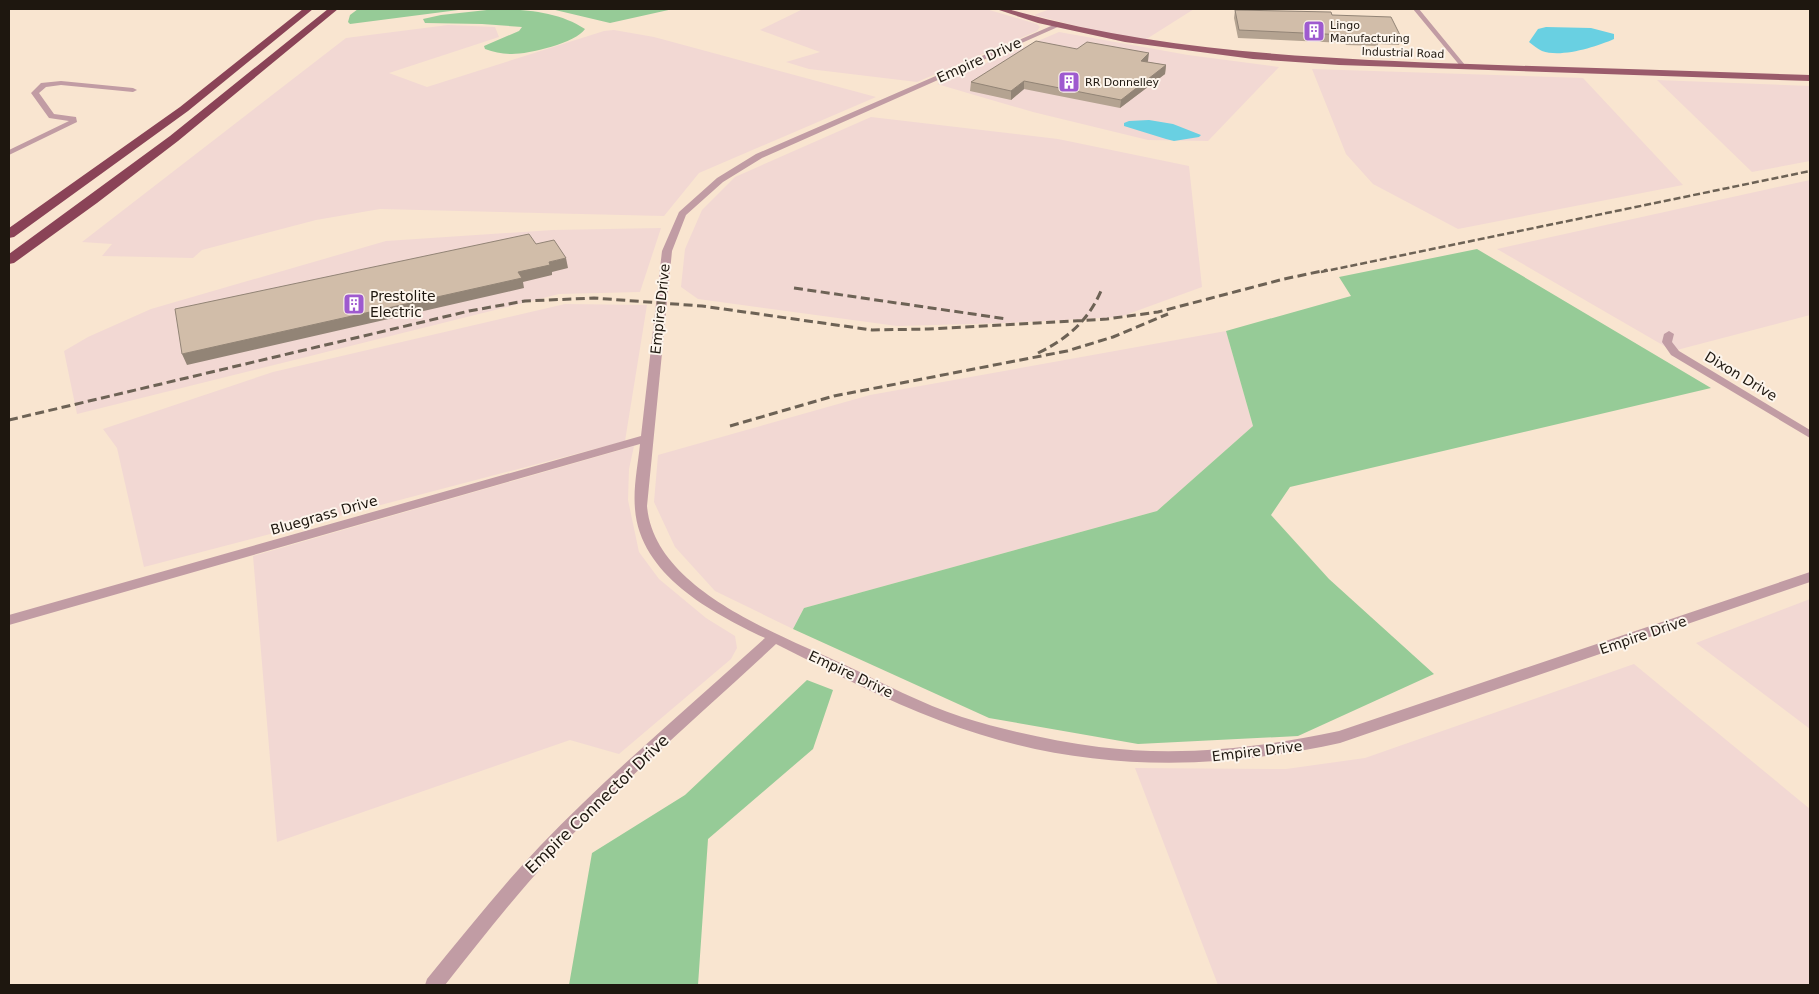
<svg xmlns="http://www.w3.org/2000/svg" width="1819" height="994" font-family="'DejaVu Sans',sans-serif">
<rect width="100%" height="100%" fill="#f9e5d0"/>
<path fill="#f2d8d3" d="M 803,9 L 986,9 L 1037,24 L 1040,27 L 1037,31 L 917,82 L 809,69 L 786,62 L 820,52 L 760,30 Z
M 1050,9 L 1194,9 L 1145,40 L 1096,31 L 1034,15 Z
M 448,25 L 495,27 L 499,37 L 389,73 L 427,87 L 604,31 L 614,30 L 654,37 L 876,97 L 699,173 L 664,216 L 380,209 L 316,220 L 202,250 L 193,258 L 102,256 L 112,244 L 82,242 L 346,38 Z
M 1059,32 L 1188,55 L 1279,67 L 1208,141 L 1148,140 L 1033,112 L 937,84 Z
M 1312,69 L 1583,78 L 1683,185 L 1458,229 L 1373,184 L 1346,154 Z
M 1657,80 L 1810,86 L 1810,161 L 1752,172 Z
M 871,117 L 1058,139 L 1189,166 L 1202,287 L 1120,317 L 1008,323 L 897,326 L 698,299 L 681,287 L 685,249 L 702,210 L 735,177 Z
M 1810,180 L 1810,315 L 1673,351 L 1497,249 Z
M 661,228 L 640,292 L 559,294 L 77,414 L 64,351 L 88,337 L 151,309 L 386,241 L 553,230 Z
M 565,304 L 647,305 L 625,441 L 144,567 L 117,448 L 103,429 L 273,372 Z
M 1226,331 L 1253,426 L 1157,511 L 804,608 L 793,629 L 715,591 L 675,547 L 654,502 L 658,455 L 870,395 Z
M 634,446 L 629,469 L 628,500 L 639,552 L 659,579 L 706,618 L 735,636 L 737,648 L 731,659 L 619,754 L 570,740 L 277,842 L 253,556 Z
M 1810,599 L 1810,729 L 1696,643 Z
M 1634,664 L 1810,809 L 1810,985 L 1218,985 L 1135,768 L 1286,769 L 1365,758 Z"/>
<path fill="#96cb97" d="M 358,9 L 466,9 L 350,24 L 348,22 L 350,15 Z
M 496,9 C 525,9 560,12 585,29 C 576,43 529,54 512,54 C 502,54 494,52 485,49 L 484,46 L 519,31 L 522,27 L 482,24 L 425,23 L 423,19 L 441,15 Z
M 551,9 L 673,9 L 610,23 Z
M 1477,249 L 1711,388 L 1290,487 L 1271,515 L 1329,579 L 1434,674 L 1298,736 L 1138,744 L 989,718 L 793,629 L 804,608 L 1157,511 L 1253,426 L 1226,331 L 1351,296 L 1339,277 Z
M 807,680 L 833,690 L 813,749 L 708,839 L 698,985 L 569,985 L 592,853 L 685,795 Z"/>
<path fill="#69d0e2" d="M 1546,27 L 1591,28 L 1614,34 L 1614,39 C 1596,47 1561,58 1542,51 C 1538,49 1533,45 1529,42 L 1538,29 Z
M 1149,120 L 1173,124 L 1201,135 L 1199,137 L 1174,141 L 1166,139 L 1124,126 L 1124,123 L 1129,121 Z"/>
<g fill="none" stroke-linecap="round" stroke-linejoin="round">
<path fill="#c19ca4" fill-rule="evenodd" d="M 1413,9 L 1419,9 L 1465,65 L 1465,67 L 1461,67 Z
M 1058,23 L 1060,24 L 1060,26 L 762,158 L 723,182 L 686,215 L 672,251 L 647,506 C 654,590 779,634 845,665 C 883,683 922,704 962,717 C 1007,731 1053,741 1099,747 C 1180,757 1260,748 1339,731 L 1810,572 L 1810,582 L 1340,743 C 1203,773 1073,771 941,721 C 885,700 830,671 776,644 C 701,714 622,781 552,856 C 514,897 480,941 445,985 L 425,985 L 427,979 C 464,934 500,888 540,846 C 610,773 689,707 765,638 C 712,613 640,575 635,509 C 633,487 638,465 640,444 L 9,625 L 9,615 L 641,436 L 662,251 L 679,212 L 717,178 L 756,154 Z
M 61,81 L 133,88 L 137,90 L 133,92 L 61,85 L 46,87 L 39,93 L 54,114 L 76,117 L 77,122 L 9,155 L 9,150 L 69,121 L 49,118 L 31,93 L 41,83 Z
M 1669,331 L 1674,334 L 1672,342 L 1679,351 L 1810,430 L 1810,438 L 1671,355 L 1662,342 L 1664,334 Z"/>
<path fill="#9a5b6b" fill-rule="evenodd" d="M 996,9 L 1008,9 C 1159,52 1313,58 1470,64 C 1583,68 1697,71 1810,75 L 1810,81 L 1339,65 L 1253,59 L 1125,42 L 1038,23 Z"/>
<path fill="#8a4357" fill-rule="evenodd" d="M 303,9 L 313,9 L 188,111 L 14,237 L 9,238 L 9,228 L 180,107 Z
M 328,9 L 338,9 L 178,141 L 97,203 L 14,263 L 9,264 L 9,254 L 170,136 Z"/>
<path stroke="#6d6255" stroke-width="2.5" stroke-dasharray="7 3" stroke-linecap="butt" d="M 1321,272 L 1810,171"/>
<path stroke="#6d6255" stroke-width="3" stroke-dasharray="9 4.5" stroke-linecap="butt" d="M 794,288 L 1007,319
M 1038,353 C 1067,339 1088,321 1101,291
M 9,420 L 469,311 L 525,301 L 594,298 L 702,306 L 872,330 L 928,329 L 1107,319 L 1158,312 L 1284,279 L 1327,270
M 730,426 L 834,396 L 1067,351 L 1113,337 L 1168,314"/>
</g>
<path fill="#b4a391" d="M 1235,10 L 1332,15 L 1401,37 L 1399,45 L 1378,44 L 1378,46 L 1346,45 L 1345,43 L 1238,38 L 1234,18 Z
M 1077,49 L 1148,61 L 1148,62 L 1166,65 L 1165,74 L 1120,108 L 1024,89 L 1011,100 L 970,91 L 971,82 Z"/>
<path fill="#928476" d="M 1149,53 L 1148,61 L 1140,69 L 1141,61 Z
M 1166,65 L 1165,74 L 1120,108 L 1121,100 Z
M 1024,81 L 1024,89 L 1011,100 L 1011,91 Z
M 566,258 L 568,268 L 552,272 L 552,275 L 523,282 L 524,288 L 187,365 L 182,354 L 518,272 L 549,262 Z"/>
<path fill="#d1bda9" stroke="#928476" d="M 1235,10 L 1331,12 L 1332,15 L 1391,17 L 1401,37 L 1378,36 L 1380,38 L 1348,37 L 1346,35 L 1239,30 Z
M 1036,41 L 1077,49 L 1087,42 L 1149,53 L 1141,61 L 1166,65 L 1121,100 L 1024,81 L 1011,91 L 971,82 Z
M 529,234 L 536,244 L 554,240 L 566,258 L 549,262 L 550,265 L 518,272 L 522,278 L 182,354 L 175,309 Z"/>
<defs>
<g id="building-square" transform="scale(1.125)"><rect x="-9" y="-9" width="18" height="18" rx="4" fill="#9e5acf" stroke="#fdf5ec"/><path d="M-4-6H4V6H1V3H-1V6H-4ZM-2.5-4.3h1.7v1.8h-1.7ZM.8-4.3h1.7v1.8H.8ZM-2.5-1h1.7V.8h-1.7ZM.8-1h1.7V.8H.8Z" fill="#fff"/></g>
</defs>
<g fill-rule="evenodd">
<use href="#building-square" x="1314" y="31"/>
<use href="#building-square" x="1069" y="82"/>
<use href="#building-square" x="354" y="304"/>
</g>
<g text-anchor="middle" dominant-baseline="central" stroke-width="4" stroke-linejoin="round" paint-order="stroke">
<g font-size="11" fill="#1e170f" stroke="#fdf5ec" text-anchor="start">
<text x="1330" y="25">Lingo<tspan x="1330" dy="13">Manufacturing</tspan></text>
<text x="1085" y="82">RR Donnelley</text>
</g>
<g font-size="11" fill="#1e170f" stroke="#fdf5ec">
<text transform="translate(1403 53) rotate(2)">Industrial Road</text>
</g>
<g font-size="14" fill="#1e170f" stroke="#fdf5ec">
<text transform="translate(979 60) rotate(-24)">Empire Drive</text>
<text transform="translate(660 309) rotate(-84)">Empire Drive</text>
<text transform="translate(1741 376) rotate(31)">Dixon Drive</text>
<text transform="translate(324 515) rotate(-16)">Bluegrass Drive</text>
<text transform="translate(1643 635) rotate(-19)">Empire Drive</text>
<text transform="translate(851 674) rotate(25)">Empire Drive</text>
<text transform="translate(1257 751) rotate(-7)">Empire Drive</text>
</g>
<g font-size="14" fill="#1e170f" stroke="#fdf5ec" text-anchor="start">
<text x="370" y="296">Prestolite<tspan x="370" dy="16">Electric</tspan></text>
</g>
<g font-size="16" fill="#1e170f" stroke="#fdf5ec">
<text transform="translate(597 804) rotate(-44)">Empire Connector Drive</text>
</g>
</g>
<rect width="1819" height="994" fill="none" stroke="#1e170f" stroke-width="20"/>
</svg>
